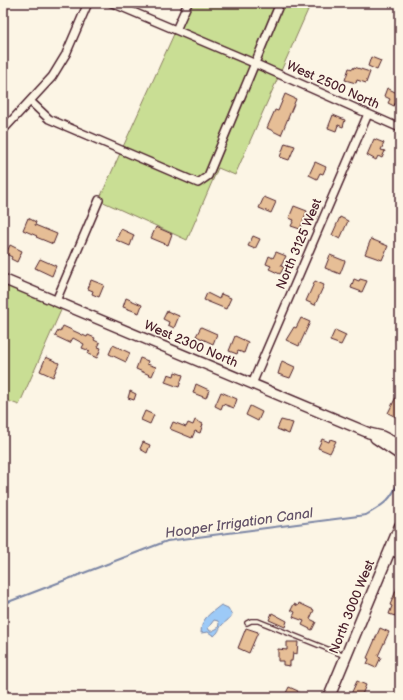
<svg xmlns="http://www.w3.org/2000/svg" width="403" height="700" font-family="'Balsamiq Sans',sans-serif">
<rect width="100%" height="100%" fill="#fcf5e5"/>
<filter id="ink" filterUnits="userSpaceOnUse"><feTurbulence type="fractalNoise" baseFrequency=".025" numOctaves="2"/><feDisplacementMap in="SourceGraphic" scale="8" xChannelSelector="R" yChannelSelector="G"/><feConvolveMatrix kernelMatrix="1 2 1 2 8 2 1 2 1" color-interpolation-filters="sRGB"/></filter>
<g filter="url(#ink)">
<path fill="#c9de94" stroke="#8a7e60" d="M 188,3 L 311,3 L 235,175 L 218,168 L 187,240 L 99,200 Z
M 3,284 L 62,308 L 19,405 L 3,399 Z"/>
<path fill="#9dcaf7" stroke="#7c86a5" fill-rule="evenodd" d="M 221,605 L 228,608 L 232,615 C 228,621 226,621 222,625 C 218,630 220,631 214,636 L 208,632 L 201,633 C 201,618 210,614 221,605 ZM 214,620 L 218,621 L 219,624 L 218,628 L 212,631 L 210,631 L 208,628 Z"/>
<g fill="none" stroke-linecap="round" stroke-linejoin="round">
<path stroke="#7c86a5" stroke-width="2" d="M 3,604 L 167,541 L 366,515 C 385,504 391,500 400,479"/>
<path stroke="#9dcaf7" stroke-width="7" d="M 3,696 L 6,697"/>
</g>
<path fill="#e6be96" stroke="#4a1f2b" d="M 371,57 L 381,61 L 377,70 L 368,66 Z
M 354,67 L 370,72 L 366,83 L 357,80 L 356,83 L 345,80 L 349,68 L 353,69 Z
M 387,88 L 399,94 L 394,106 L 388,103 L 390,99 L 384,96 Z
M 285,94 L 296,99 L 281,135 L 267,128 L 275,110 L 278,111 Z
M 333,115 L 345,120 L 343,127 L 338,125 L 336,131 L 328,128 Z
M 374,139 L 384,143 L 381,150 L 385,151 L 382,158 L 378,156 L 376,160 L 367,155 Z
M 285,143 L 295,146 L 289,160 L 280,157 Z
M 315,162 L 326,167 L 323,174 L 320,173 L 317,179 L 309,175 Z
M 264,197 L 276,202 L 271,213 L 259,208 Z
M 294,206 L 307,211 L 300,229 L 291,226 L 294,220 L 289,218 Z
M 340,217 L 348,221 L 340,239 L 332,235 Z
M 28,218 L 36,222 L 35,225 L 57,234 L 53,244 L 36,237 L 37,236 L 23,230 Z
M 156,227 L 172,234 L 168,245 L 151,238 Z
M 121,229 L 134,235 L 130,246 L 116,240 Z
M 253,236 L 260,239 L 255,249 L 248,246 Z
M 371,239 L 388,246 L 382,260 L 365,254 Z
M 10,245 L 22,251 L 17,262 L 11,259 L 12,257 L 6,254 Z
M 276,252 L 286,256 L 281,266 L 284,267 L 280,274 L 269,269 L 271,266 L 266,264 L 269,256 L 273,258 Z
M 330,255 L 345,261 L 340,274 L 325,268 Z
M 40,259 L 56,266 L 52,276 L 35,268 Z
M 354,279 L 359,281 L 360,279 L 367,281 L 362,292 L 351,288 Z
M 91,280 L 104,285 L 99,297 L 92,294 L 93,291 L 88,289 Z
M 315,281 L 324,285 L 315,305 L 306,301 Z
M 207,293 L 219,299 L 221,294 L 231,298 L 226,309 L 204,300 Z
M 126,298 L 142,305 L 139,313 L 123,307 Z
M 167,311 L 179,316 L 174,328 L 168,325 L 169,322 L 163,319 Z
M 301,318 L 310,322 L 299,346 L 286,340 L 294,327 L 296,328 Z
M 63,326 L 87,337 L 88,335 L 95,338 L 94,340 L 100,343 L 98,347 L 101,348 L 97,358 L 88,354 L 90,351 L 82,348 L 84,344 L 73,338 L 70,343 L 55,336 L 58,331 L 60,332 Z
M 201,327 L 217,334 L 213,344 L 196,336 Z
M 335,330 L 346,335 L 341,345 L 330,341 Z
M 235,336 L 248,342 L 244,353 L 238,351 L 237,354 L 229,351 Z
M 113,345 L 130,353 L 126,362 L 109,354 Z
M 46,357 L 59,363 L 53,377 L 40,371 Z
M 140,358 L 148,361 L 147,364 L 156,367 L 152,376 L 136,369 Z
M 282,361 L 295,367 L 290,378 L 278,374 Z
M 175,372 L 183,375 L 179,387 L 165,382 L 168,374 L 174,376 Z
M 196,384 L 209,390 L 206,398 L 193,393 Z
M 130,391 L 136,394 L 134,400 L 128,398 Z
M 221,392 L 237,399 L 234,408 L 223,404 L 221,409 L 215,406 Z
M 396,397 L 400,399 L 400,419 L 388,413 Z
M 250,406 L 262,412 L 258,421 L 246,415 Z
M 145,411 L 154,415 L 150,424 L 141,420 Z
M 195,420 L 203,424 L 200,433 L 195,431 L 192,438 L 170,429 L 173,422 L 186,427 L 188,423 L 193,425 Z
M 281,420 L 293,423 L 289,434 L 277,429 Z
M 322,439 L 329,442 L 330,439 L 336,441 L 330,453 L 318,448 Z
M 143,442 L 150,445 L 147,453 L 140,449 Z
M 400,581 L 400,615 L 396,614 L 395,616 L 389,614 L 392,606 L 390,605 Z
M 299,603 L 314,610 L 310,619 L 316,622 L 312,630 L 302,625 L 304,621 L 293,617 L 295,612 L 291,610 L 294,604 L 298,606 Z
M 272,613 L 287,621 L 285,627 L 269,620 Z
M 246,628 L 258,632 L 249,653 L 238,648 Z
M 380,628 L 389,632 L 378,656 L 381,657 L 376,668 L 367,664 L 369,659 L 367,658 Z
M 287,642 L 298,642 L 297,654 L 293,653 L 292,661 L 290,661 L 290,666 L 283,665 L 283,661 L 278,661 L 278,649 L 287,650 Z
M 357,681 L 366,685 L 361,697 L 353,697 L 353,695 L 351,694 Z
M 289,687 L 298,691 L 296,697 L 284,697 Z"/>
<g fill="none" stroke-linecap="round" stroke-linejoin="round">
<g stroke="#4a1f2b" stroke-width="6">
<path id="service" d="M 247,623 L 251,621 L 258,621 L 345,656"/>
</g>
<g stroke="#4a1f2b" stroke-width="10">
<path id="minor" d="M 112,3 L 256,64 L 400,128
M 176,30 L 188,3
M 30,101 L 49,119 L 198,183 L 208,176 L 280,3
M 3,130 L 52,77 L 66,54 L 88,3
M 56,301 L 99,200
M 252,384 L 368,114
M 390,550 L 400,555"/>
</g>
<g stroke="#4a1f2b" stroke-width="12">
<path id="tertiary" d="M 3,279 L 369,433 L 382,436 L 400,445
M 375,438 L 400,455"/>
</g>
<g stroke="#4a1f2b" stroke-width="13">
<path id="secondary" d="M 329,697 L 400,526"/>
</g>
<use href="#service" stroke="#fcf5e5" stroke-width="3.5"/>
<use href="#minor" stroke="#fcf5e5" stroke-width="7"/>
<use href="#tertiary" stroke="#fcf5e5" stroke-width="9"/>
<use href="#secondary" stroke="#fcf5e5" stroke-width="10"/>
</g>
</g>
<g text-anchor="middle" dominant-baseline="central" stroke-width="3.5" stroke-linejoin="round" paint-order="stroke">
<g font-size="13" fill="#4a1f2b" stroke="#fcf5e5">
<text transform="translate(333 85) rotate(24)">West 2500 North</text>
<text transform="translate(299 244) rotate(-67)">North 3125 West</text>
<text transform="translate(191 344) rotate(23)">West 2300 North</text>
<text transform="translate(352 607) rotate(-68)">North 3000 West</text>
</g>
<g font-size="14" font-style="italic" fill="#635268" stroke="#fcf5e5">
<text transform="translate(239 523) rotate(-8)">Hooper Irrigation Canal</text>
</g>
</g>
<rect width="403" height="700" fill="none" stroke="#fcf5e5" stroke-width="16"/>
<rect x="8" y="8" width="387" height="684" fill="none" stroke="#4a1f2b" stroke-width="1.5" filter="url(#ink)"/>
</svg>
